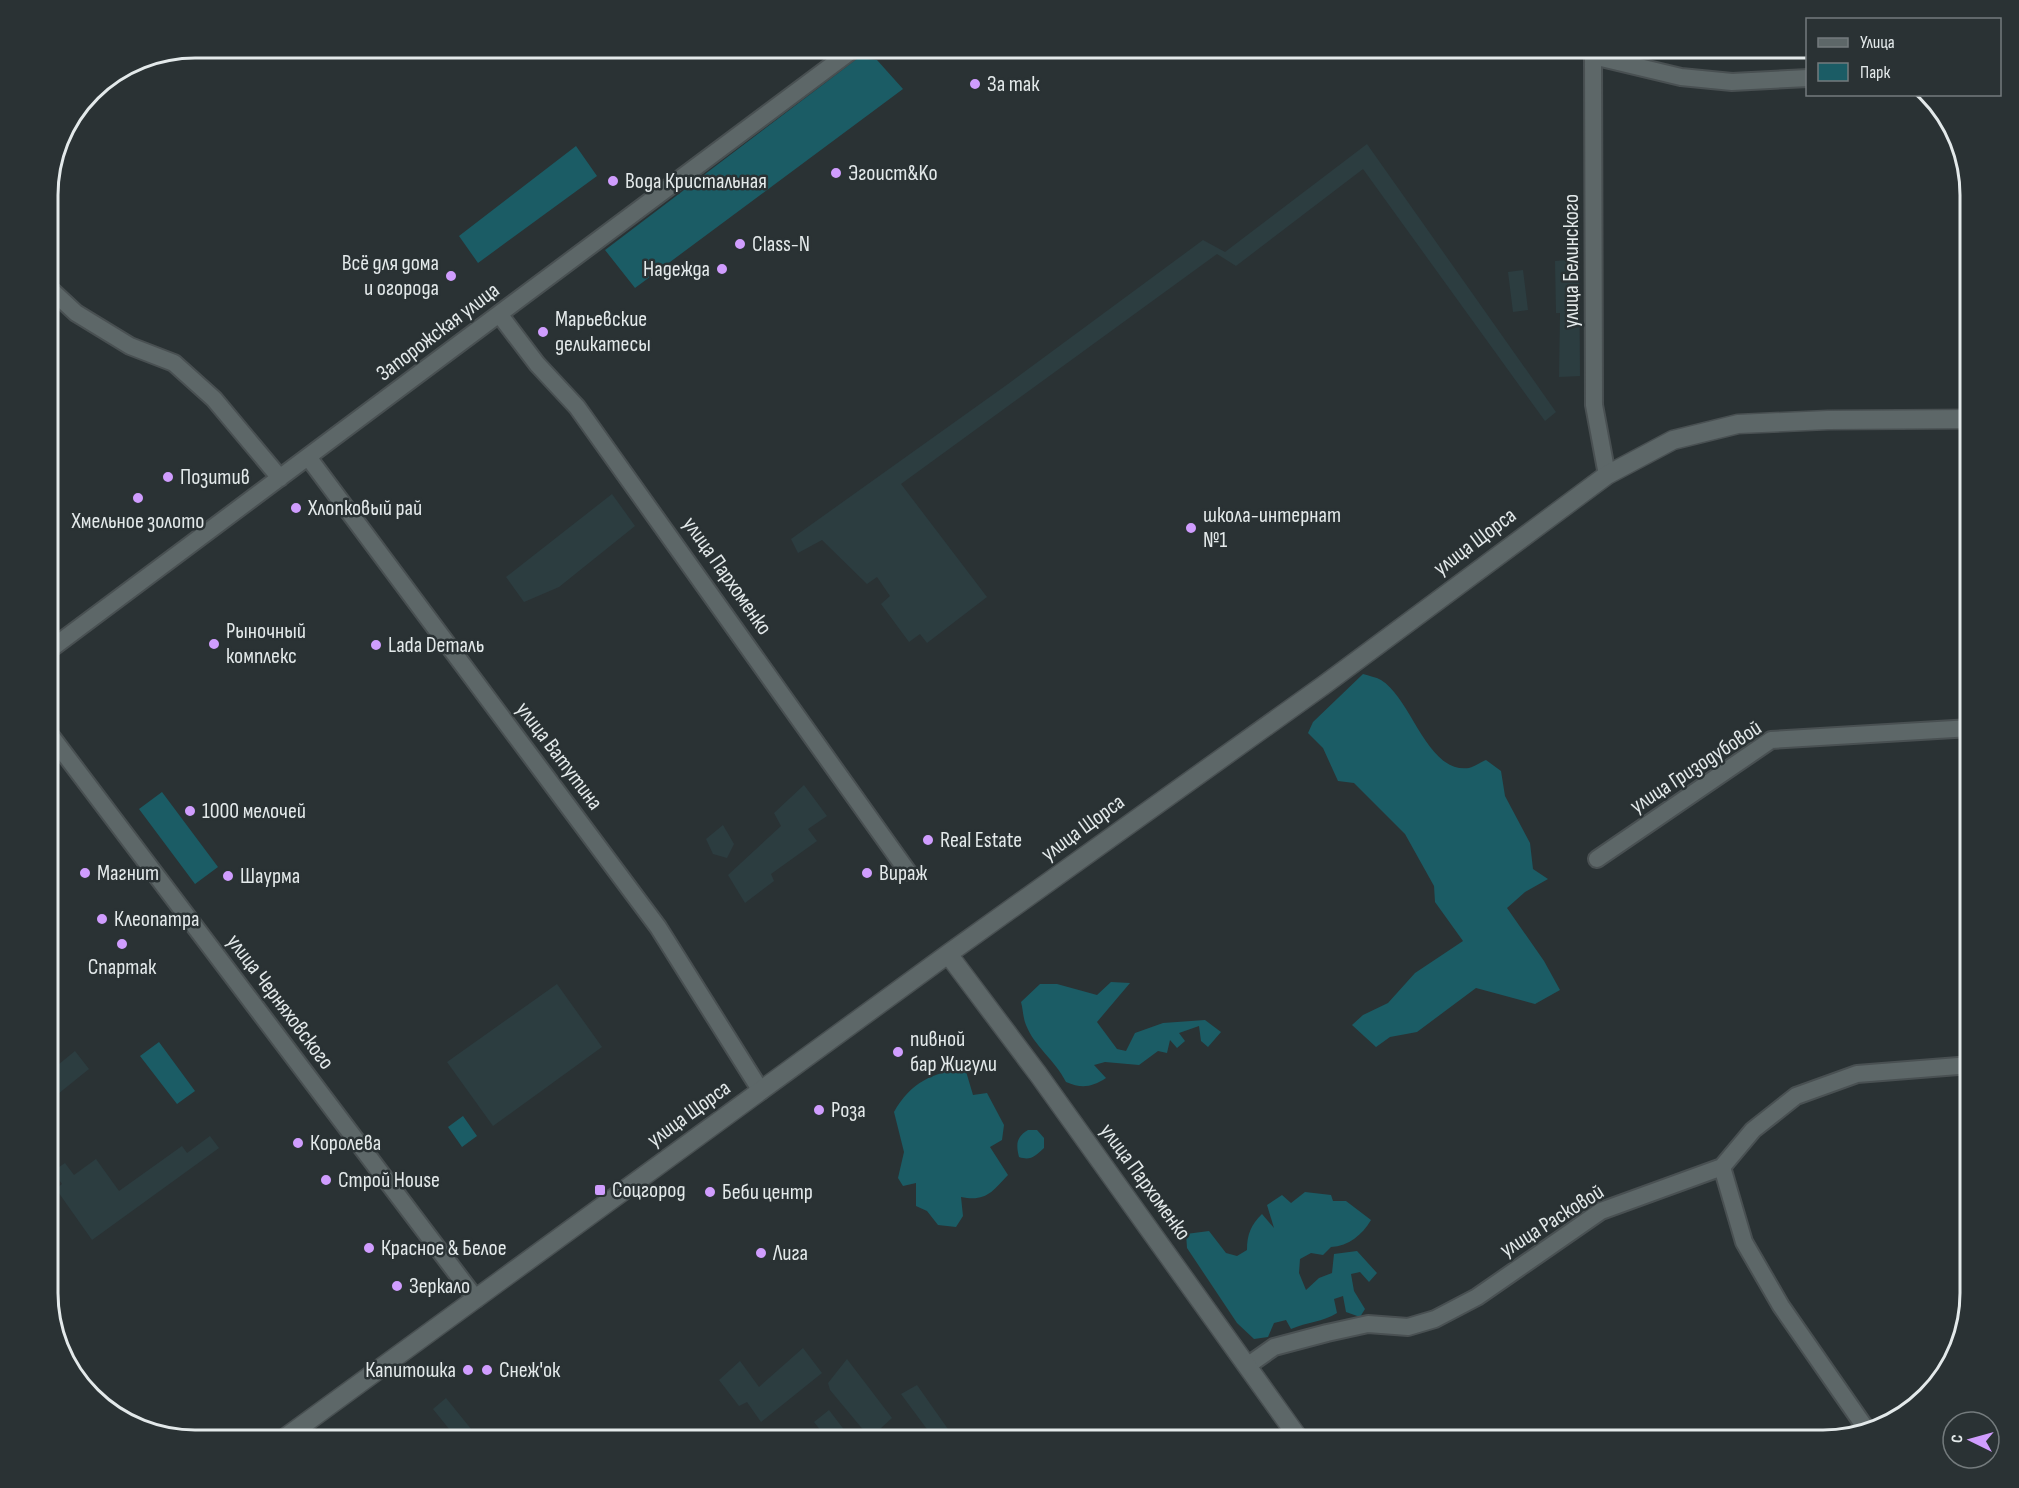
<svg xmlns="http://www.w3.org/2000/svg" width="2019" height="1488" font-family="'Sofia Sans Condensed',sans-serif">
<rect width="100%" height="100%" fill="#2a3234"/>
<path fill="#2c3d40" d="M 1367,144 L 1556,412 L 1545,421 L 1363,169 L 1236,266 L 1217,254 L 901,484 L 987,597 L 927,643 L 920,634 L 909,642 L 881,604 L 890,596 L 877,577 L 867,584 L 822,540 L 798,553 L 791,539 L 1008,384 L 1203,240 L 1225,252 Z
M 1579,259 L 1580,376 L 1559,377 L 1560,313 L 1556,313 L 1555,261 Z
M 1523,270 L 1528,310 L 1513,312 L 1508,272 Z
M 612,494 L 635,526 L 559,587 L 524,602 L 506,577 Z
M 804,785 L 827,816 L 808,829 L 817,841 L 771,874 L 774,881 L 745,903 L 728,875 L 781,826 L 774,813 Z
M 723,825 L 734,844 L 727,858 L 713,854 L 706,839 Z
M 557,984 L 602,1047 L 493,1126 L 447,1062 Z
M 75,1051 L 89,1069 L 48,1102 L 48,1073 Z
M 210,1136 L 219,1148 L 92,1240 L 56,1189 L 62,1184 L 53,1171 L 65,1163 L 74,1175 L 96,1159 L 119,1191 L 182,1146 L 187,1153 Z
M 803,1348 L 822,1373 L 761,1422 L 747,1402 L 739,1406 L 719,1380 L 740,1361 L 759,1387 Z
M 847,1359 L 892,1418 L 870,1438 L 830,1390 L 828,1383 Z
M 917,1385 L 955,1439 L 953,1440 L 935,1440 L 901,1394 Z
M 446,1398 L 480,1440 L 458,1440 L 433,1409 Z
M 829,1410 L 852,1440 L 828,1440 L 814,1422 Z"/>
<path fill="#1b5c65" d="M 858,58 L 877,60 L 903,89 L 635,288 L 605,250 Z
M 576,146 L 597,176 L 478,263 L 459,236 Z
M 1363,674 C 1369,676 1376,677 1381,680 C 1412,699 1427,774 1469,768 C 1474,767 1481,762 1486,760 L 1501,771 L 1505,796 L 1530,843 L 1533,869 L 1548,879 L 1525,892 L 1507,908 L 1544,961 L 1560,990 L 1535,1004 L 1476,988 L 1417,1032 L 1390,1037 L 1376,1047 L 1352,1025 L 1363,1015 L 1388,1003 L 1415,973 L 1463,941 L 1435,902 L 1434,886 L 1405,834 L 1354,783 L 1338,781 L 1323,748 L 1308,733 L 1313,722 Z
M 162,792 L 218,867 L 195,884 L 139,809 Z
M 1111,982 L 1130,983 L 1097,1022 L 1117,1049 L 1126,1051 L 1135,1033 L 1163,1023 L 1205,1020 L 1221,1032 L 1208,1047 L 1201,1041 L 1199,1026 L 1179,1033 L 1185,1041 L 1177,1048 L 1170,1040 L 1167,1053 L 1158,1051 L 1139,1065 L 1105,1062 L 1094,1065 L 1106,1078 C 1092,1087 1082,1089 1066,1082 C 1055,1060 1034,1046 1026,1025 C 1023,1018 1023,1009 1021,1002 L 1040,984 L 1057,984 L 1097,995 Z
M 159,1042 L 195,1091 L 177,1104 L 140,1056 Z
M 965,1068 L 973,1095 L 987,1093 L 1004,1125 L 1002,1140 L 990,1147 L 1008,1175 C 992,1192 986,1202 961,1197 L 963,1216 L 956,1227 L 938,1225 L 927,1211 L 916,1206 L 916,1183 L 903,1186 L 898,1178 L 904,1152 L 894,1112 C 911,1082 932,1073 965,1068 Z
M 463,1116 L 477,1136 L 462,1147 L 448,1127 Z
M 1028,1130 L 1037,1130 L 1044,1138 L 1044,1148 C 1035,1156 1031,1161 1019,1157 C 1016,1145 1016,1137 1028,1130 Z
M 1305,1192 L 1331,1195 L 1333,1201 L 1346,1201 L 1371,1220 C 1362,1235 1349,1246 1331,1247 L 1323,1255 L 1311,1253 L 1300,1259 L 1299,1273 L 1306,1290 L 1319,1278 L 1332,1273 L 1334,1254 L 1357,1251 L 1377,1273 L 1369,1282 L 1360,1272 L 1351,1274 L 1354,1291 L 1365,1309 L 1360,1317 L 1346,1312 L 1343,1296 L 1334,1299 L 1337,1313 C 1323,1322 1307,1322 1291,1329 L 1286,1320 L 1274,1323 L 1268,1337 L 1254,1339 L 1237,1323 L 1187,1248 L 1186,1234 L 1209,1231 L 1226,1253 L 1237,1256 L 1247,1250 C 1247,1234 1251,1225 1262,1214 L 1274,1228 L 1267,1205 L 1282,1195 L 1291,1203 Z"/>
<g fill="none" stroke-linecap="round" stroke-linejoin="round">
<g stroke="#495052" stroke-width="20">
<path id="street" d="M 1441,48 L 1442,49
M 1598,48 L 1593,56 L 1594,405 L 1607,475
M 1593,56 L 1681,77 L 1732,82 L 1808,78
M 48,287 L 76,313 L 130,346 L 174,363 L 214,399 L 280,478
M 499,314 L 537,364 L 577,407 L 908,872
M 308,457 L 658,927 L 761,1091
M 48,651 L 855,48
M 48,732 L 476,1299
M 1597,859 L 1771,740 L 1971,728
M 1722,1167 L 1744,1242 L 1781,1306 L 1867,1430
M 1247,1366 L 1274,1347 L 1327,1333 L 1368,1324 L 1408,1327 L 1435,1319 L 1477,1297 L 1601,1211 L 1722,1167 L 1753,1130 L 1796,1096 L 1857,1074 L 1971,1065"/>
</g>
<g stroke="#495052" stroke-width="21">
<path id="secondary" d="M 948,954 L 1038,1074 L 1300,1440
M 282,1440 L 948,954 L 1324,685 L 1607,475 L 1673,440 L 1738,424 L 1828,420 L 1971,419"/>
</g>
<use href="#street" stroke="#5d6768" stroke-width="16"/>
<use href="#secondary" stroke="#5d6768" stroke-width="18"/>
</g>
<g fill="#d09dfe" stroke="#2a3234" stroke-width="2">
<circle cx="975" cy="84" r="6"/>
<circle cx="836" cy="173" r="6"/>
<circle cx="613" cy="181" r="6"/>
<circle cx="740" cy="244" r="6"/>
<circle cx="722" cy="269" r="6"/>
<circle cx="451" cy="276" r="6"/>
<circle cx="543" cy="332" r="6"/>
<circle cx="168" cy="477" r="6"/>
<circle cx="138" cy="498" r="6"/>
<circle cx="296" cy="508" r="6"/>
<circle cx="1191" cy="528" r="6"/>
<circle cx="214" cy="644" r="6"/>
<circle cx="376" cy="645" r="6"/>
<circle cx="190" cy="811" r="6"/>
<circle cx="928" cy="840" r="6"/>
<circle cx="85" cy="873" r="6"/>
<circle cx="867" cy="873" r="6"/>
<circle cx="228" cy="876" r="6"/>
<circle cx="102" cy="919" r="6"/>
<circle cx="122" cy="944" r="6"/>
<circle cx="898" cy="1052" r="6"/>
<circle cx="819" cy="1110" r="6"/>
<circle cx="298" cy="1143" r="6"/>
<circle cx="326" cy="1180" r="6"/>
<rect x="594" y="1184" width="12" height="12" rx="3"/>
<circle cx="710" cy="1192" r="6"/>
<circle cx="369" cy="1248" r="6"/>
<circle cx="761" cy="1253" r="6"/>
<circle cx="397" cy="1286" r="6"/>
<circle cx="468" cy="1370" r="6"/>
<circle cx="487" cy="1370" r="6"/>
</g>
<g text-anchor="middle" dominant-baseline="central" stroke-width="5" stroke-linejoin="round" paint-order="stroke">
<g font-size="22" fill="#e3e9ea" stroke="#2a3234" text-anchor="start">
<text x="987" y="84">За так</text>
<text x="848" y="173">Эгоист&amp;Kо</text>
<text x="625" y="181">Вода Кристальная</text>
<text x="752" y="244">Class-N</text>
<text x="439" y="263" text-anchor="end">Всё для дома<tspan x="439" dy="25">и огорода</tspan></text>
<text x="710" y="269" text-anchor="end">Надежда</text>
<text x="555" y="319">Марьевские<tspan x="555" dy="25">деликатесы</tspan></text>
<text x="180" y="477">Позитив</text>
<text x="308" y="508">Хлопковый рай</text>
<text x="1203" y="515">школа-интернат<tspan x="1203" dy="25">№1</tspan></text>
<text x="138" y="521" text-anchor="middle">Хмельное золото</text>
<text x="226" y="631">Рыночный<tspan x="226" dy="25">комплекс</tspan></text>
<text x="388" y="645">Lada Dеталь</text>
<text x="202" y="811">1000 мелочей</text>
<text x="940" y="840">Real Estate</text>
<text x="97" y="873">Магнит</text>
<text x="879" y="873">Вираж</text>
<text x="240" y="876">Шаурма</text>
<text x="114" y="919">Клеопатра</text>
<text x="122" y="967" text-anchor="middle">Спартак</text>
<text x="910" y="1039">пивной<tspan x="910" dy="25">бар Жигули</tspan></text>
<text x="831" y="1110">Роза</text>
<text x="310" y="1143">Королева</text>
<text x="338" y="1180">Строй House</text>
<text x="612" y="1190">Соцгород</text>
<text x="722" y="1192">Беби центр</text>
<text x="381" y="1248">Красное &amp; Белое</text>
<text x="773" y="1253">Лига</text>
<text x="409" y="1286">Зеркало</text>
<text x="456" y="1370" text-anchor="end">Капитошка</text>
<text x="499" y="1370">Снеж'ок</text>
</g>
<g font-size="22" fill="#e3e9ea" stroke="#2a3234">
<text transform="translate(1571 261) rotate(-90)">улица Белинского</text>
<text transform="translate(438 332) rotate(-37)">Запорожская улица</text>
<text transform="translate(1475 542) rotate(-37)">улица Щорса</text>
<text transform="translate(727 576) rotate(55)">улица Пархоменко</text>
<text transform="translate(559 756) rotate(53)">улица Ватутина</text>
<text transform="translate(1696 767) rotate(-33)">улица Гризодубовой</text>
<text transform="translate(1083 828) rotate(-36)">улица Щорса</text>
<text transform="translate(280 1002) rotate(53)">улица Черняховского</text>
<text transform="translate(689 1114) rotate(-36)">улица Щорса</text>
<text transform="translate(1145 1182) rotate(54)">улица Пархоменко</text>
<text transform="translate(1552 1221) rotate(-32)">улица Расковой</text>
</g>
</g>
<path d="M0 0H2019V1488H0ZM195 58H1823A137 137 0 0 1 1960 195V1293A137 137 0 0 1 1823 1430H195A137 137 0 0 1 58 1293V195A137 137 0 0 1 195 58Z" fill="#2a3234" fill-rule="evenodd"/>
<path fill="none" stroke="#e3e9ea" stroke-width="3" d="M195 58H1823A137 137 0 0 1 1960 195V1293A137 137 0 0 1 1823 1430H195A137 137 0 0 1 58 1293V195A137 137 0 0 1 195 58Z"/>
<rect x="1806" y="18" width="195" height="78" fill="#2a3234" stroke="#747b7d" stroke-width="1.5"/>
<rect x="1818" y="38" width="30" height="9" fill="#5d6768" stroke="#747b7d" stroke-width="1.5"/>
<text x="1860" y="48" font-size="18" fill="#e3e9ea">Улица</text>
<rect x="1818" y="63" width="30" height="18" fill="#1b5c65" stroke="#747b7d" stroke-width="1.5"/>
<text x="1860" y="78" font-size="18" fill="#e3e9ea">Парк</text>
<g transform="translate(1971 1440) rotate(275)"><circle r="28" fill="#2a3234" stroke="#747b7d" stroke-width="1.5"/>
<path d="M0-4.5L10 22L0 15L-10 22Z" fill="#d09dfe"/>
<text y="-9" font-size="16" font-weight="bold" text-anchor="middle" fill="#e3e9ea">С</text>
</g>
</svg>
